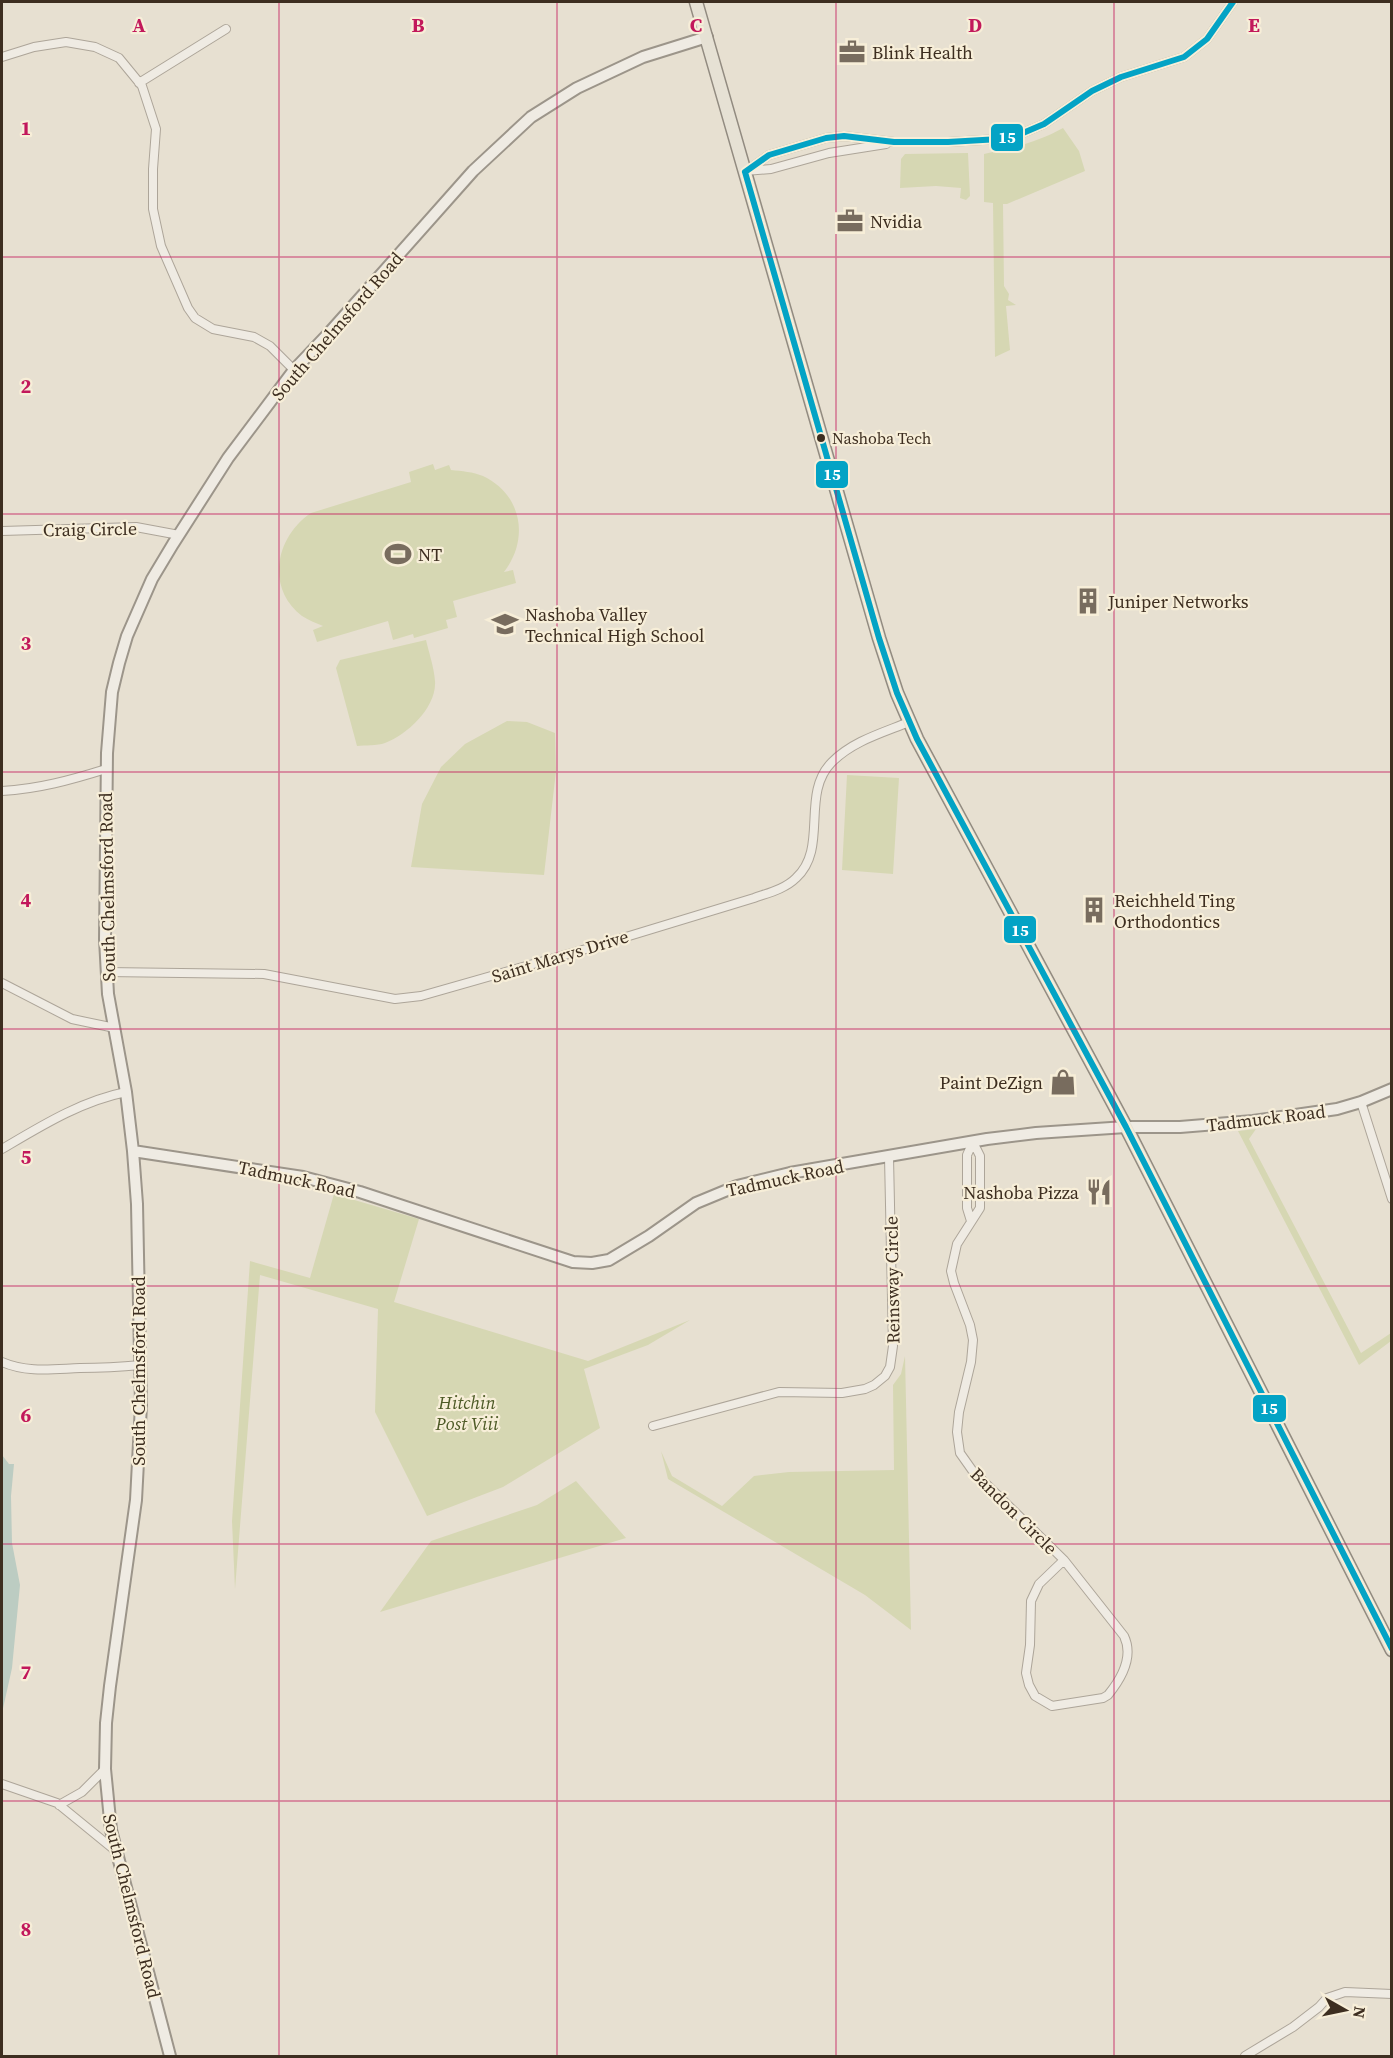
<svg xmlns="http://www.w3.org/2000/svg" width="1393" height="2058" font-family="'Source Serif 4',serif">
<rect width="100%" height="100%" fill="#e7e0d1"/>
<path fill="#d6d7b3" d="M 1063,128 L 1079,151 L 1085,171 L 1007,204 L 1003,204 L 1004,286 L 1009,294 L 1008,300 L 1016,305 L 1006,306 L 1010,350 L 995,357 L 993,203 L 984,202 L 984,154 C 1013,148 1038,142 1063,128 Z
M 968,153 L 970,196 L 966,200 L 960,198 L 961,188 L 936,186 L 900,188 L 901,159 L 905,154 Z
M 433,464 L 435,470 L 449,465 L 451,470 C 462,471 473,472 483,476 C 523,495 529,540 504,572 L 513,570 L 516,583 L 453,601 L 457,617 L 446,620 L 448,628 L 414,638 L 413,634 L 393,640 L 388,621 L 317,642 L 313,630 L 323,626 C 316,623 308,620 302,616 C 265,588 276,536 311,513 L 411,482 L 409,472 Z
M 426,640 C 429,653 434,667 435,681 C 437,707 407,735 385,743 C 377,746 365,745 357,746 L 336,668 L 340,660 Z
M 507,721 L 527,722 L 555,733 L 556,771 L 544,875 L 411,867 L 422,804 L 441,767 L 465,744 Z
M 847,775 L 899,778 L 893,874 L 842,870 Z
M 1256,1129 L 1249,1139 L 1361,1353 L 1391,1333 L 1391,1341 L 1359,1365 L 1238,1131 Z
M 334,1194 L 419,1219 L 394,1302 L 588,1361 L 690,1320 L 648,1345 L 584,1369 L 600,1428 L 503,1487 L 427,1516 L 375,1412 L 378,1309 L 260,1275 L 235,1589 L 232,1521 L 250,1261 L 310,1278 Z
M 905,1356 L 911,1630 L 865,1595 L 668,1479 L 661,1451 L 672,1476 L 722,1506 L 754,1476 L 789,1472 L 894,1470 L 893,1385 L 901,1374 Z
M 576,1481 L 626,1538 L 380,1612 L 431,1541 L 537,1505 Z"/>
<path fill="#bcccc2" d="M 2,1455 L 9,1464 L 14,1464 L 11,1496 L 12,1543 L 20,1585 L 12,1668 L 2,1713 Z"/>
<g fill="none" stroke-linecap="round" stroke-linejoin="round">
<g stroke="#ada599" stroke-width="10">
<path id="street" d="M 2,57 L 34,47 L 66,42 L 95,47 L 119,58 L 142,86 L 156,129 L 153,169 L 153,209 L 161,246 L 188,308 L 195,318 L 213,329 L 254,337 L 270,346 L 294,370
M 139,83 L 226,29
M 745,171 L 771,169 L 829,153 L 886,144
M 745,172 L 769,155 L 826,138 L 844,136 L 894,142 L 948,142 L 1000,139 L 1023,133 L 1044,124 L 1092,91 L 1121,77 L 1184,57 L 1207,39 L 1233,2
M 2,531 L 136,527 L 179,535
M 2,791 C 38,789 71,780 106,769
M 106,972 L 264,974 L 395,999 L 421,996 L 593,947 L 754,898 C 768,893 785,889 796,878 C 829,848 800,794 832,762 C 853,741 882,733 909,722
M 2,983 L 72,1019 L 115,1028
M 1361,1102 L 1392,1199
M 973,1142 L 980,1156 L 980,1208 L 957,1244 L 951,1271 L 954,1283 L 970,1325 L 973,1340 L 971,1362 L 959,1412 L 957,1432 L 960,1453 L 972,1470 L 1064,1560 L 1124,1636 C 1134,1657 1122,1678 1108,1695 L 1103,1698 L 1052,1706 L 1035,1696 L 1029,1685 L 1026,1673 L 1030,1645 L 1031,1601 L 1039,1584 L 1064,1560
M 2,1149 C 41,1126 81,1101 126,1092
M 971,1221 L 967,1208 L 967,1155 L 973,1142
M 2,1362 C 27,1373 53,1369 80,1368 C 100,1368 120,1367 141,1365
M 653,1426 L 779,1392 L 842,1393 L 865,1389 L 874,1385 L 885,1376 L 890,1367 L 893,1346 L 889,1157
M 2,1784 L 57,1803 L 117,1852
M 59,1805 L 82,1792 L 105,1769
M 1245,2056 L 1293,2027 L 1319,2007 L 1327,1998 L 1345,1992 L 1392,1994"/>
</g>
<g stroke="#9c958a" stroke-width="14">
<path id="secondary" d="M 133,1151 L 303,1177 L 360,1192 L 573,1262 L 592,1263 L 609,1260 L 649,1236 L 696,1203 L 737,1186 L 790,1173 L 987,1139 L 1036,1133 L 1126,1127 L 1180,1127 L 1253,1121 L 1337,1109 L 1361,1102 L 1392,1089
M 170,2056 L 111,1830 L 105,1769 L 106,1723 L 110,1686 L 136,1500 L 141,1405 L 137,1204 L 133,1151 L 126,1092 L 108,994 L 105,939 L 107,753 L 112,692 L 119,663 L 127,636 L 152,579 L 173,544 L 228,458 L 294,370 L 330,332 L 473,171 L 531,117 L 577,88 L 643,57 L 707,37"/>
</g>
<g stroke="#928b80" stroke-width="15">
<path id="primary" d="M 696,2 L 879,638 L 897,693 L 917,739 L 1126,1127 L 1392,1650"/>
</g>
<use href="#street" stroke="#efebe3" stroke-width="8"/>
<use href="#secondary" stroke="#efebe3" stroke-width="10"/>
<use href="#primary" stroke="#e6e1d4" stroke-width="12"/>
<g stroke="#f7eed8" stroke-width="10">
<path id="bus-1" d="M 745,172 L 879,638 L 897,693 L 917,739 L 1126,1127 L 1392,1649
M 745,172 L 769,155 L 826,138 L 844,136 L 894,142 L 948,142 L 1000,139 L 1023,133 L 1044,124 L 1092,91 L 1121,77 L 1184,57 L 1207,39 L 1233,2"/>
</g>
<use href="#bus-1" stroke="#03a3c5" stroke-width="6"/>
</g>
<path fill="none" stroke="#c2185b" stroke-width="1.5" stroke-opacity="0.55" d="M 279,2 L 279,2056M 557,2 L 557,2056M 836,2 L 836,2056M 1114,2 L 1114,2056M 2,257 L 1392,257M 2,514 L 1392,514M 2,772 L 1392,772M 2,1029 L 1392,1029M 2,1286 L 1392,1286M 2,1544 L 1392,1544M 2,1801 L 1392,1801"/>
<defs>
<g id="office-bare" transform="scale(2.07)"><path d="M-6-3h4V-5.5h4V-3h4V5H-6ZM-1-4.5V-3h2v-1.5ZM-6 0V1H6V0Z" fill="#786c5e" stroke="#f7eed8" stroke-width="2.5" paint-order="stroke"/></g>
<g id="stadium-bare" transform="scale(2.07)"><path d="M0-5a6.5 5 0 1 0 0 10a6.5 5 0 1 0 0-10ZM-3.5-1.8h7v3.6h-7Z" fill="#786c5e" stroke="#f7eed8" stroke-width="2.5" paint-order="stroke"/></g>
<g id="building-bare" transform="scale(2.07)"><path d="M-4-6H4V6H1V3H-1V6H-4ZM-2.5-4.3h1.7v1.8h-1.7ZM.8-4.3h1.7v1.8H.8ZM-2.5-1h1.7V.8h-1.7ZM.8-1h1.7V.8H.8Z" fill="#786c5e" stroke="#f7eed8" stroke-width="2.5" paint-order="stroke"/></g>
<g id="school-bare" transform="scale(2.07)"><path d="M0-5L7-2L0 1L-7-2ZM-4 1L0 2.5L4 1V4Q0 6-4 4Z" fill="#786c5e" stroke="#f7eed8" stroke-width="2.5" paint-order="stroke"/></g>
<g id="shop-bare" transform="scale(2.07)"><path d="M-5-2.5h2.3a2.7 3.5 0 0 1 5.4 0H5L5.5 6h-11ZM-1.5-2.5h3a1.5 2.3 0 0 0-3 0Z" fill="#786c5e" stroke="#f7eed8" stroke-width="2.5" paint-order="stroke"/></g>
<g id="restaurant-bare" transform="scale(2.07)"><path d="M-5-6h1v4h1v-4h1v4h1v-4h1v5L-1.5 .5V6h-2V.5L-5-1ZM5-6V6H3V1.5H1.5Q1.5-4 5-6Z" fill="#786c5e" stroke="#f7eed8" stroke-width="2.5" paint-order="stroke"/></g>
</defs>
<g fill-rule="evenodd">
<use href="#office-bare" x="852" y="52"/>
<use href="#office-bare" x="850" y="221"/>
<use href="#stadium-bare" x="398" y="554"/>
<use href="#building-bare" x="1088" y="601"/>
<use href="#school-bare" x="505" y="624"/>
<use href="#building-bare" x="1094" y="910"/>
<use href="#shop-bare" x="1063" y="1082"/>
<use href="#restaurant-bare" x="1099" y="1192"/>
</g>
<circle fill="#3d2e20" stroke="#f7eed8" stroke-width="2" cx="821" cy="438" r="5"/>
<g text-anchor="middle" dominant-baseline="central" stroke-width="4.5" stroke-linejoin="round" paint-order="stroke">
<g font-size="16" fill="#3d2e20" stroke="#f7eed8" text-anchor="start">
<text x="832" y="438">Nashoba Tech</text>
</g>
<g font-size="18" fill="#3d2e20" stroke="#f7eed8" text-anchor="start">
<text x="872" y="52">Blink Health</text>
<text x="870" y="221">Nvidia</text>
<text x="418" y="554">NT</text>
<text x="1108" y="601">Juniper Networks</text>
<text x="525" y="614">Nashoba Valley<tspan x="525" dy="21">Technical High School</tspan></text>
<text x="1114" y="900">Reichheld Ting<tspan x="1114" dy="21">Orthodontics</tspan></text>
<text x="1043" y="1082" text-anchor="end">Paint DeZign</text>
<text x="1079" y="1192" text-anchor="end">Nashoba Pizza</text>
</g>
<g font-size="18" fill="#3d2e20" stroke="#f7eed8">
<text transform="translate(337 326) rotate(-49)">South Chelmsford Road</text>
<text transform="translate(90 529) rotate(-1)">Craig Circle</text>
<text transform="translate(107 887) rotate(-91)">South Chelmsford Road</text>
<text transform="translate(560 956) rotate(-17)">Saint Marys Drive</text>
<text transform="translate(1266 1118) rotate(-7)">Tadmuck Road</text>
<text transform="translate(785 1178) rotate(-12)">Tadmuck Road</text>
<text transform="translate(297 1179) rotate(12)">Tadmuck Road</text>
<text transform="translate(892 1280) rotate(-91)">Reinsway Circle</text>
<text transform="translate(138 1371) rotate(-90)">South Chelmsford Road</text>
<text transform="translate(1014 1511) rotate(45)">Bandon Circle</text>
<text transform="translate(132 1906) rotate(76)">South Chelmsford Road</text>
</g>
<g font-size="18" font-style="italic" fill="#4d5a26" stroke="#f7eed8">
<text x="467" y="1402">Hitchin<tspan x="467" dy="21">Post Viii</tspan></text>
</g>
</g>
<g font-size="20" text-anchor="middle" font-weight="bold" fill="#c2185b" stroke="#f7eed8" stroke-width="4.5" stroke-linejoin="round" paint-order="stroke">
<text x="139" y="32">A</text>
<text x="418" y="32">B</text>
<text x="696" y="32">C</text>
<text x="975" y="32">D</text>
<text x="1254" y="32">E</text>
<text x="26" y="135">1</text>
<text x="26" y="393">2</text>
<text x="26" y="650">3</text>
<text x="26" y="907">4</text>
<text x="26" y="1164">5</text>
<text x="26" y="1422">6</text>
<text x="26" y="1679">7</text>
<text x="26" y="1936">8</text>
</g>
<g stroke="#f7eed8" stroke-width="2">
<rect x="990" y="123" width="34" height="29" rx="6" fill="#03a3c5"/>
<rect x="815" y="460" width="34" height="29" rx="6" fill="#03a3c5"/>
<rect x="1003" y="915" width="34" height="29" rx="6" fill="#03a3c5"/>
<rect x="1252" y="1394" width="35" height="29" rx="6" fill="#03a3c5"/>
</g>
<g font-size="16" text-anchor="middle" font-weight="bold" fill="#fff">
<text x="1007" y="143">15</text>
<text x="832" y="480">15</text>
<text x="1020" y="936">15</text>
<text x="1269" y="1414">15</text>
</g>
<rect width="1393" height="2058" fill="none" stroke="#3d2e20" stroke-width="6"/>
<g transform="translate(1345 2010) rotate(99)" stroke="#f7eed8" stroke-width="4.5" paint-order="stroke">
<path d="M0-4.5L10 22L0 15L-10 22Z" fill="#3d2e20"/>
<text y="-9" font-size="16" font-weight="bold" text-anchor="middle" fill="#3d2e20">N</text>
</g>
</svg>
